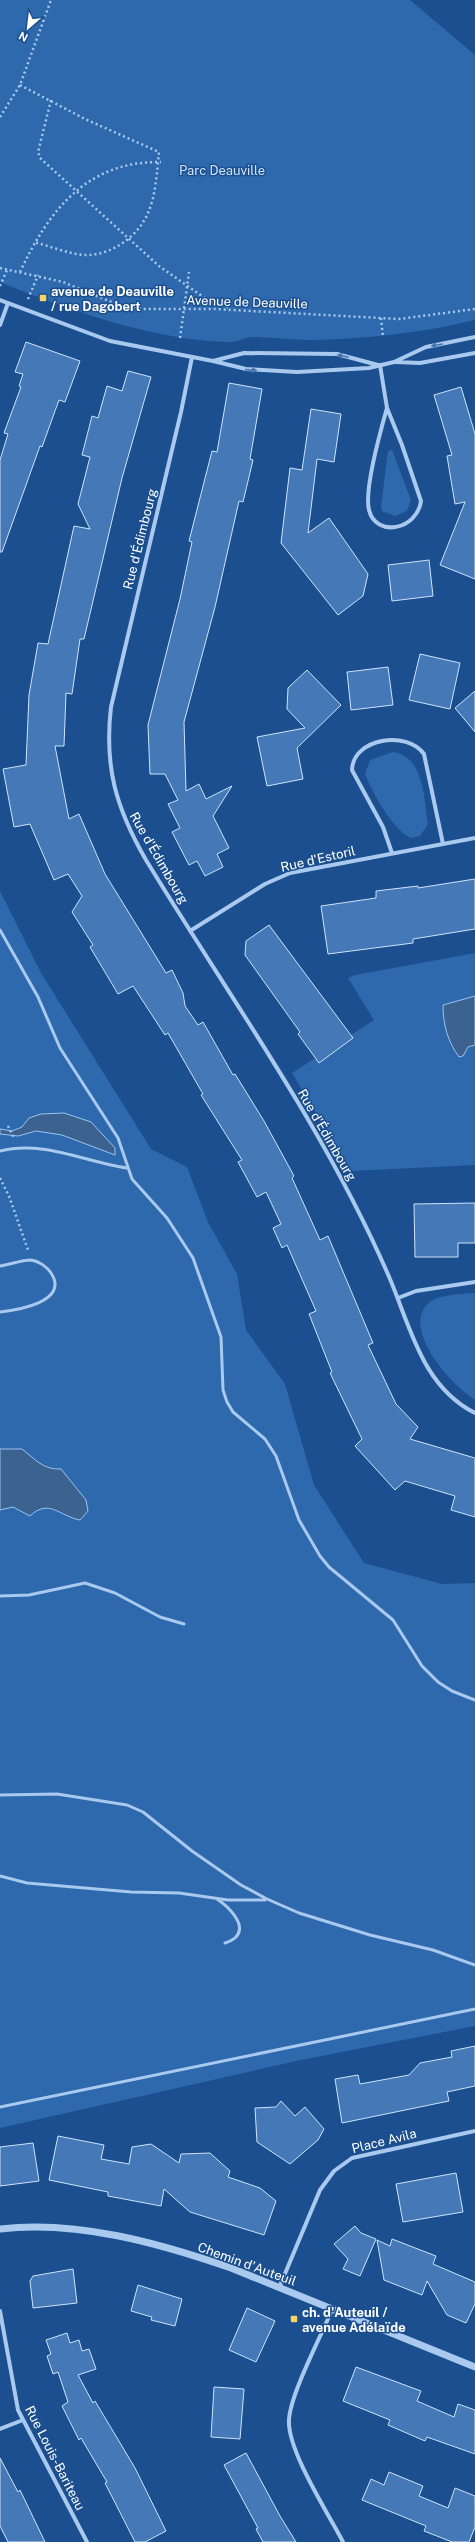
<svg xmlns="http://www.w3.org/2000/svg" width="475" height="2542" font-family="'Public Sans',sans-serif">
<rect width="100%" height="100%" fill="#1b4f8f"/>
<path fill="#2e69ad" d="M 0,0 L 410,0 L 475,55 L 475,320 C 422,333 365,339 310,340 C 291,340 272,337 253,337 C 245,337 238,342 230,342 C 157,341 67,310 0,282 Z
M 392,450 L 411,500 L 407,511 L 395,516 L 382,511 L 381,506 L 388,451 Z
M 393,752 C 424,756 424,799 428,824 L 420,836 L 412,838 C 395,834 371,790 365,774 L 370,760 Z
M 0,891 L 41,973 L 151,1149 L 187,1167 L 208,1222 L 237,1274 L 246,1330 L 285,1384 L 314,1485 L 364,1563 L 442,1584 L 475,1583 L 475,2026 L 301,2060 L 0,2128 Z
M 475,953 L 475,996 L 443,1005 L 443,1018 L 451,1045 L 466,1052 L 468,1047 L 475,1045 L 475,1165 L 351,1171 L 292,1073 L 374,1020 L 348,978 L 355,975 Z
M 475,1293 L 475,1400 C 453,1387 398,1327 430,1302 C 441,1294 462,1294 475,1293 Z"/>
<path fill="#3c6290" stroke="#9cc4f0" d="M 475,996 L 475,1045 L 468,1047 L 463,1056 L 459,1057 C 448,1042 443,1025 443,1005 Z
M 64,1113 L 91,1122 L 115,1148 L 115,1155 L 62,1135 L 36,1131 L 18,1136 L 0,1134 L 0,1129 L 12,1131 L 22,1127 L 29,1118 L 41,1114 Z
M 0,1449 L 22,1449 C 35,1459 43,1470 61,1469 L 86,1500 L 88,1511 L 80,1520 C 59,1516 49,1498 30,1516 L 13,1507 L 0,1510 Z"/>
<path fill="#4478b7" stroke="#cfe3fa" d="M 26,342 L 80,361 L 65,402 L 59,400 L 42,447 L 40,446 L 2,552 L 0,552 L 0,460 L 8,434 L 4,433 L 21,387 L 19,386 L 23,374 L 15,372 Z
M 128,371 L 151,377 L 122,478 L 84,639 L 80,639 L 72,694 L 66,693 L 64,746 L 55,746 L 69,819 L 79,814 L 105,874 L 166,973 L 172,970 L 183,993 L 185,1006 L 198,1025 L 203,1022 L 233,1075 L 235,1074 L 264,1121 L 294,1176 L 292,1178 L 320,1240 L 328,1236 L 373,1343 L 368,1345 L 396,1404 L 418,1427 L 410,1439 L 475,1458 L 475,1517 L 451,1510 L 455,1496 L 405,1481 L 395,1490 L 355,1446 L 362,1439 L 330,1373 L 332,1372 L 309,1314 L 316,1311 L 287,1245 L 282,1248 L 273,1228 L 281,1224 L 266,1192 L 257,1197 L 238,1162 L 242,1160 L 201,1095 L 203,1094 L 168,1033 L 165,1035 L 133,986 L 118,994 L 90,947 L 93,945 L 72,912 L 82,896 L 68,874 L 54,880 L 30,824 L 14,827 L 3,769 L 26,765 L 29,695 L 38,643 L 48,644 L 74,526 L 90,529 L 78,504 L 90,457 L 82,455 L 92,416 L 98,418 L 107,386 L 122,391 Z
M 229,383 L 262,389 L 250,459 L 253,460 L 243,502 L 239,501 L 215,607 L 184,722 L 186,791 L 199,784 L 206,799 L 232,786 L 213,816 L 229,848 L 217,854 L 223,867 L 205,876 L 197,861 L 189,865 L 172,832 L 180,828 L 168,804 L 178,800 L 165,774 L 150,774 L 148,725 L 180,599 L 192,542 L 189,541 L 212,451 L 217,452 Z
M 461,387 L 475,434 L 475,579 L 440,565 L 465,502 L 455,504 L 447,456 L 452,455 L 434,395 Z
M 311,409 L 341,414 L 334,462 L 317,459 L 308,533 L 329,518 L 368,574 L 363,596 L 338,615 L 281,543 L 290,468 L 302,470 Z
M 429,560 L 433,596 L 392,601 L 388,565 Z
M 420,654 L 460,663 L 450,709 L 409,700 Z
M 388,667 L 393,705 L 351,710 L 347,672 Z
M 307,670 L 341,705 L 297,748 L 303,779 L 267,786 L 257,737 L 305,728 L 287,709 L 288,688 Z
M 475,691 L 475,732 L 455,708 Z
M 475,879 L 475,929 L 413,939 L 413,943 L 328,954 L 321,906 L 376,898 L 376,891 L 418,886 L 418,888 Z
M 269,925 L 353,1038 L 319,1063 L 298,1034 L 300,1032 L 245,955 L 246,941 Z
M 475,1203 L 475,1243 L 458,1243 L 458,1257 L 415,1257 L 414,1204 Z
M 475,2046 L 475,2086 L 447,2092 L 449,2101 L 342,2123 L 335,2079 L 358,2075 L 360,2084 L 409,2075 L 420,2063 L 452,2057 L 451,2051 Z
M 281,2101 L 295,2116 L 305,2107 L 324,2129 L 318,2140 L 290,2164 L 257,2142 L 255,2108 L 276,2107 Z
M 58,2136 L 104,2145 L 101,2159 L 129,2164 L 132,2147 L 151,2144 L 179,2163 L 181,2154 L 210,2153 L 230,2171 L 228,2177 L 260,2188 L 276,2201 L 264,2235 L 190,2212 L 164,2189 L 161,2206 L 108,2196 L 108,2192 L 49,2180 Z
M 33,2143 L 39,2181 L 0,2186 L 0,2147 Z
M 456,2173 L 463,2212 L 403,2222 L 396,2184 Z
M 355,2226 L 361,2233 L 376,2239 L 360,2276 L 343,2269 L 348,2259 L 334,2244 Z
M 392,2239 L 436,2256 L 433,2264 L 475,2282 L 475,2304 L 466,2323 L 447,2315 L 427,2281 L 422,2295 L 384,2280 L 377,2240 L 390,2246 Z
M 73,2269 L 77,2303 L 33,2308 L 30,2281 L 33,2276 Z
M 138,2285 L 182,2299 L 175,2326 L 151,2320 L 152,2317 L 131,2311 Z
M 247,2308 L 275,2321 L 256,2362 L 229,2350 Z
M 67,2333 L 70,2343 L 79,2340 L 82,2351 L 89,2349 L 96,2369 L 78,2375 L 93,2403 L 95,2401 L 135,2468 L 166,2531 L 145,2542 L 135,2542 L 105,2483 L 107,2482 L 81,2438 L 79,2440 L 62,2406 L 68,2402 L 58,2372 L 53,2374 L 47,2356 L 51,2354 L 46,2340 Z
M 356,2367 L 421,2391 L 417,2401 L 454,2417 L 458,2404 L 475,2410 L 475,2454 L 427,2437 L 425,2441 L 388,2425 L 390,2420 L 343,2401 Z
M 214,2387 L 244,2389 L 240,2439 L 211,2437 Z
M 246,2453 L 280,2516 L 296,2542 L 263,2542 L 256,2529 L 258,2528 L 224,2465 Z
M 0,2458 L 18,2492 L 20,2490 L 45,2542 L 8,2542 L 0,2526 Z
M 389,2472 L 423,2486 L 419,2496 L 448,2508 L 455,2488 L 475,2496 L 475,2527 L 469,2542 L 452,2542 L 442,2538 L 424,2531 L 426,2526 L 362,2500 L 371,2479 L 384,2485 Z"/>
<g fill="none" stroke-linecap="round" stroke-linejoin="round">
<path stroke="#a9c9ee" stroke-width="2.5" stroke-dasharray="2 3" stroke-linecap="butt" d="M 20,85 L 85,119 L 159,152 C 157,171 156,195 148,213 C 137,239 105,260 76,254 C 62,251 48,246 34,242
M 51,100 L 38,152 L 40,158 L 159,266 L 209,301 L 230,308
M 0,117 L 20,85 L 51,0
M 0,268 L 63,282 L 114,303 L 143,309 L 214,309 L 399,319 L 475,309
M 20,272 C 49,210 87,161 161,162
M 0,286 L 7,270
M 28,299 L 38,275
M 381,318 L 383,337
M 180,338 L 189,272
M 8,1126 L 14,1138
M 0,1178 L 9,1196 L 28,1250"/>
<path stroke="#a9c9ee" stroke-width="3" d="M 0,930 L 38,997 L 60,1048 L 118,1138 L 132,1179 L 167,1218 L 193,1258 L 221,1337 L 223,1390 L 227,1402 L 233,1412 L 265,1439 L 276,1456 L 299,1520 L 320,1556 L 329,1567 L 393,1620 L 422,1666 L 438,1682 L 452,1691 L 475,1700
M 0,1151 C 43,1140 85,1162 127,1168
M 0,1266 C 9,1265 21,1260 31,1260 C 39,1261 47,1267 51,1273 C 70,1302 17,1310 0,1312
M 0,1596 L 29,1595 L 85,1583 L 115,1593 L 160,1617 L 184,1624
M 0,1795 L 57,1794 L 127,1805 L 143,1812 L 192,1851 L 241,1885 L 267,1899 L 299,1913 L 370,1935 L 433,1950 L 475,1965
M 0,1876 L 27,1883 L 131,1892 L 179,1893 L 228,1900 L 265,1900
M 217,1899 C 226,1905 248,1924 236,1937 C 233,1940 228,1942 225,1943
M 0,2107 L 475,2009"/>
<path stroke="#a9c9ee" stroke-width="4" d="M 0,300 L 110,341 L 213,361 L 246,369 L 297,372 L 369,368 L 394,362 L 426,347 L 475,337
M 0,325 L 8,303
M 192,357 L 181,412 L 111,707 C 104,767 116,808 146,860 C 230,998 326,1130 390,1279 C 411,1329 423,1387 475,1413
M 213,361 L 244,353 L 337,354 L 378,365
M 395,362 L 420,363 L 475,353
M 380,365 L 387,408 L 402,445 L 421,501 C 417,530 376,538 369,510 C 364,490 381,429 387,408
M 392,853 L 383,827 L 352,770 C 353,738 407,730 424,754 L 443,844
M 190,931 L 265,884 L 290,873 L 475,838
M 398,1298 L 416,1291 L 475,1282
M 279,2288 L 320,2190 L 334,2171 L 352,2158 L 475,2131
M 332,2310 C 321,2336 290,2395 289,2420 C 287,2450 328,2513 343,2542
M 0,2311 L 18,2410 L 87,2542
M 0,2429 L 23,2420"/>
<path stroke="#a9c9ee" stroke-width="7" d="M 0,2229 C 77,2220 159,2243 231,2268 L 475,2367"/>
</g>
<defs><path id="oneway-solid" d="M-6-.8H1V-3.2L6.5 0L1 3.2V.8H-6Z"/></defs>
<g fill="#4674ac">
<use href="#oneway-solid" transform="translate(437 345) rotate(170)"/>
<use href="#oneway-solid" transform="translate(343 356) rotate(-168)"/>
<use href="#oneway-solid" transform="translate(251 370) rotate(4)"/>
</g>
<g fill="#ffd166" stroke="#1b4f8f" stroke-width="1.5">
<rect x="39" y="294" width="8" height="8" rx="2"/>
<rect x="290" y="2315" width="8" height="8" rx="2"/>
</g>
<g text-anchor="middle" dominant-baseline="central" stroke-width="3" stroke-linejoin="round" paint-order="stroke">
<g font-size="13" fill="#cfe3fa" stroke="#1b4f8f">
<text x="222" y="170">Parc Deauville</text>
</g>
<g font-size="13" font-weight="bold" fill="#fff" stroke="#1b4f8f" text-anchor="start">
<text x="51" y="291">avenue de Deauville<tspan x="51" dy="15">/ rue Dagobert</tspan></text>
<text x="302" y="2312">ch. d'Auteuil /<tspan x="302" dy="15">avenue Adélaïde</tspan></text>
</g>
<g font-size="13" fill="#fff" stroke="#1b4f8f">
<text transform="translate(247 302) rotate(2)">Avenue de Deauville</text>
<text transform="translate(140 539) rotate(-76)">Rue d'Édimbourg</text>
<text transform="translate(159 858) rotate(60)">Rue d'Édimbourg</text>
<text transform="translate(318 859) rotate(-13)">Rue d'Estoril</text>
<text transform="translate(327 1135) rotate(60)">Rue d'Édimbourg</text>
<text transform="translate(384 2141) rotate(-14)">Place Avila</text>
<text transform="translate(247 2264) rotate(20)">Chemin d'Auteuil</text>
<text transform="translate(55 2458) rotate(63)">Rue Louis-Bariteau</text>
</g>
</g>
<g transform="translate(28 28) rotate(208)" stroke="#1b4f8f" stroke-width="3" paint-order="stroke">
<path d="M0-3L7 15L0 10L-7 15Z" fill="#ffffff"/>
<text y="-6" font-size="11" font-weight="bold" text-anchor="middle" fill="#ffffff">N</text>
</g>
</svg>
